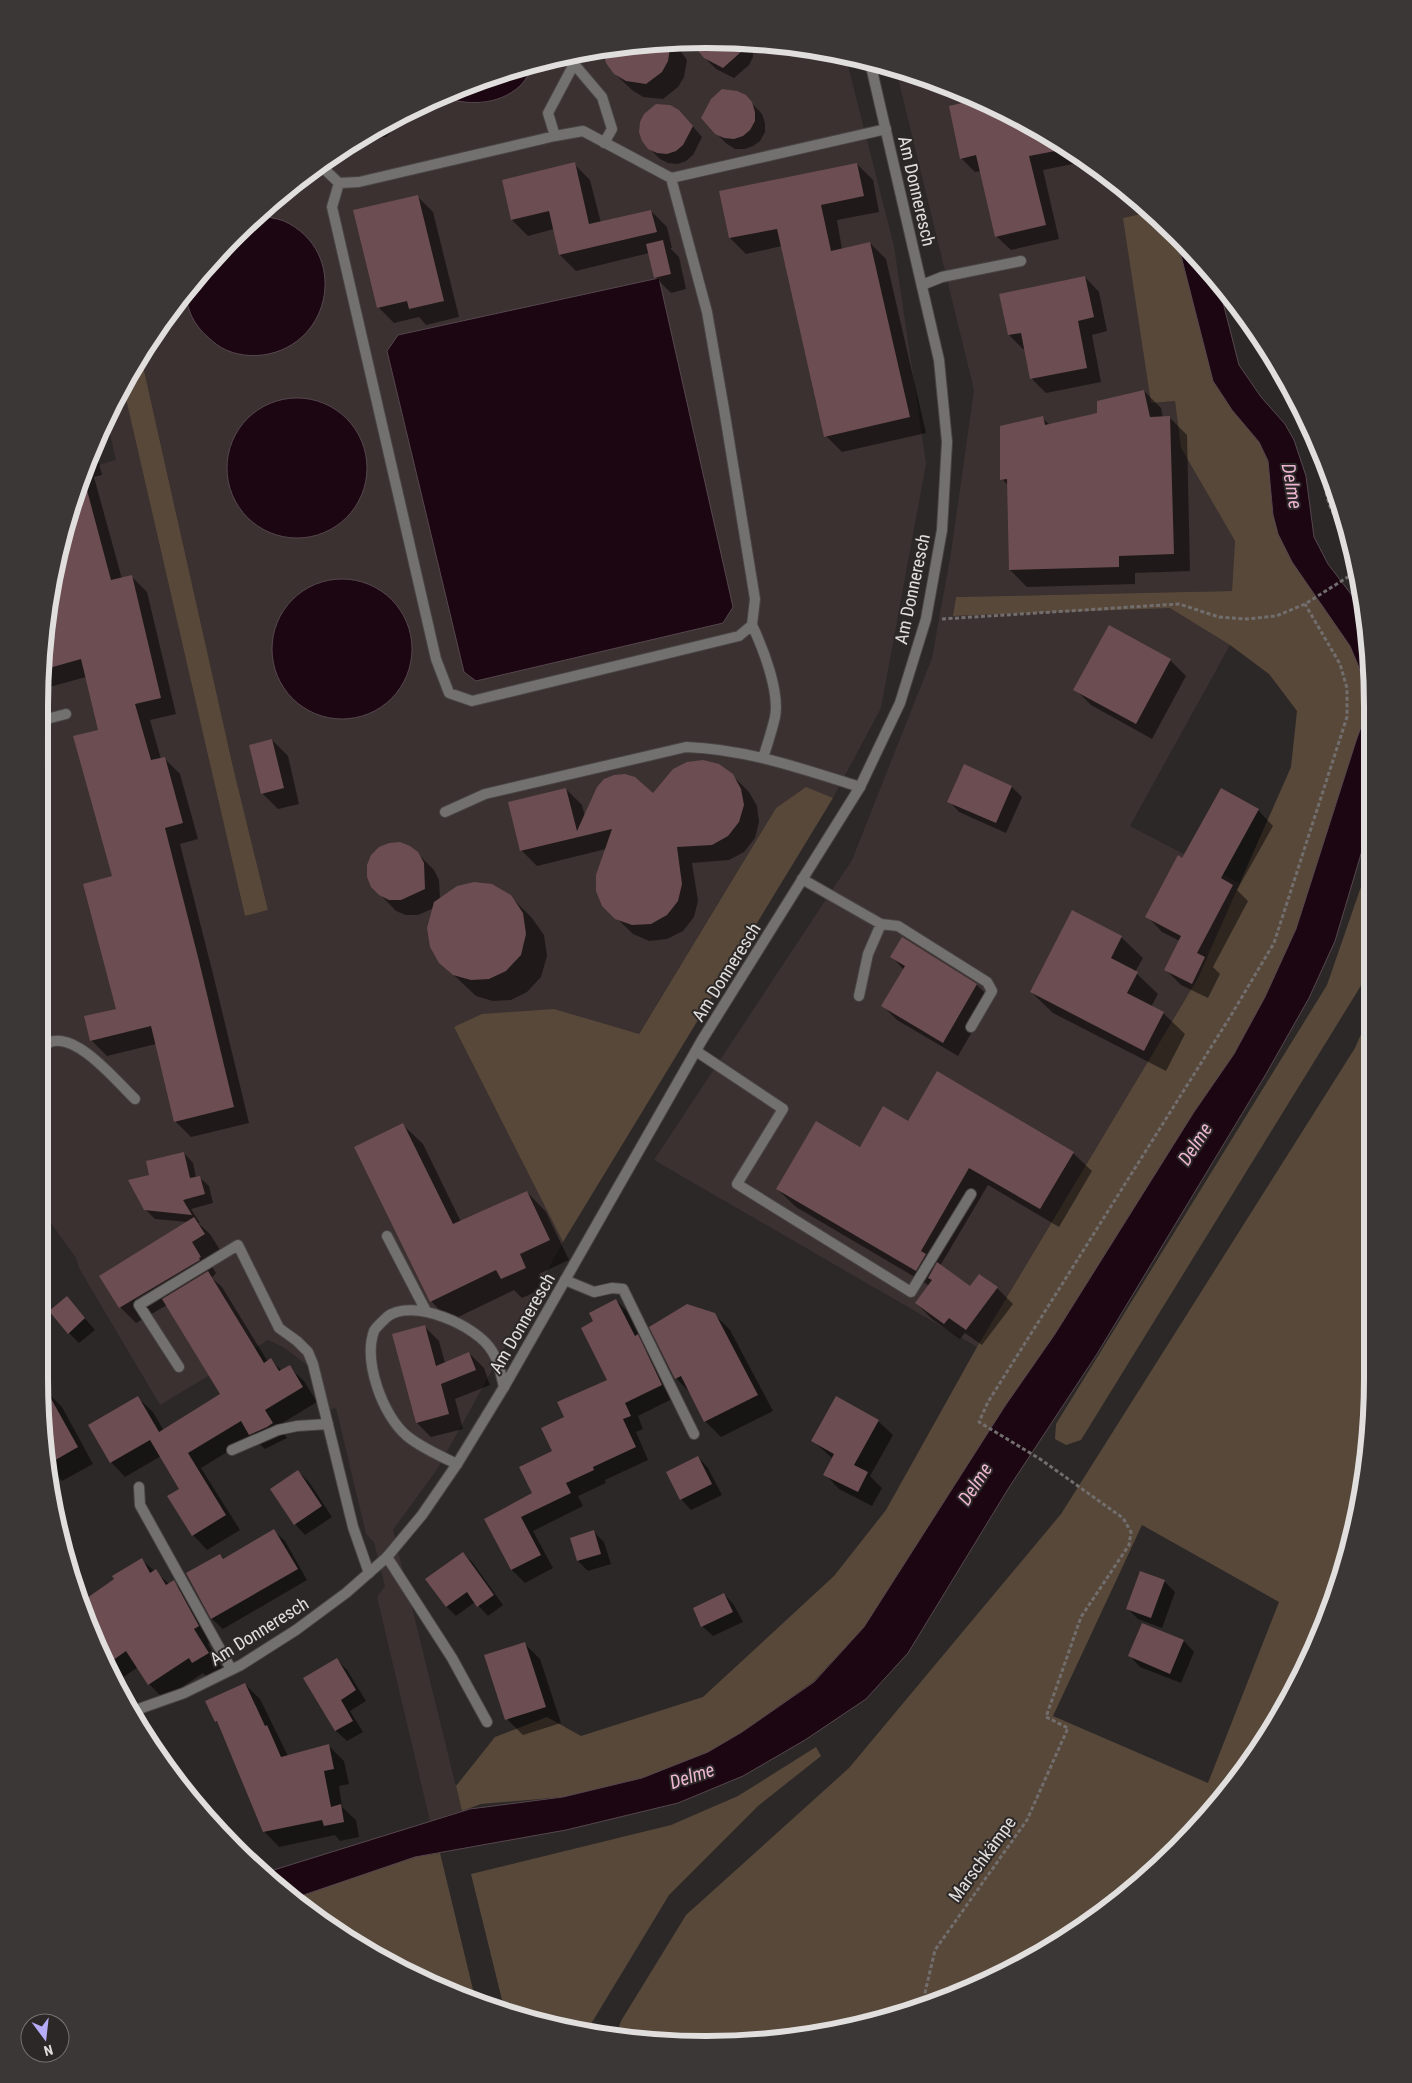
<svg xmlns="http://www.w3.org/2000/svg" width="1412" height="2083" font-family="'Roboto Condensed',sans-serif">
<rect width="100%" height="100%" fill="#2c2827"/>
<path fill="#3b3130" d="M 706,39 L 836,52 L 845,54 L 894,246 L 926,464 L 881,708 L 833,798 L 806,788 L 776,808 L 638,1035 L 554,1009 L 454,1027 L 563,1242 L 438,1468 L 393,1530 L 462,1811 L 430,1821 L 377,1597 L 385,1586 L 374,1542 L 366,1534 L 336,1408 L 320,1412 L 308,1366 L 285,1348 L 268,1340 L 160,1405 L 79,1268 L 76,1258 L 43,1212 L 40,835 L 46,809 L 39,785 L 39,706 L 52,576 L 88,468 L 116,460 L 106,417 L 123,386 L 245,916 L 268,910 L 233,767 L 141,357 L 176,300 L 234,234 L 335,151 L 450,90 L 576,52 Z
M 896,70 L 961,89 L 1076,151 L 1150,212 L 1124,218 L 1151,403 L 1175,401 L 1181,448 L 1235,541 L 1232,591 L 956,597 L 953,616 L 1170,607 L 1230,645 L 1130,826 L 1239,883 L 1221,932 L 1198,978 L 977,1347 L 654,1160 L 852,860 L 932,658 L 951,553 L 974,390 Z"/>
<path fill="#58483a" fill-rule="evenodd" d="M 1150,212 L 1175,232 L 1185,272 L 1232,410 L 1259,442 L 1268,461 L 1273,515 L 1325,608 L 1350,646 L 1358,665 L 1366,689 L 1366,713 L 1356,741 L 1296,929 L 1265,997 L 1234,1054 L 1194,1112 L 1055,1334 L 1005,1406 L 864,1627 L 813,1682 L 742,1732 L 708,1752 L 642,1778 L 563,1797 L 481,1804 L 462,1811 L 456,1786 L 495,1737 L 547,1717 L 581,1736 L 703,1697 L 834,1576 L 886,1510 L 977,1347 L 1198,978 L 1291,767 L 1297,711 L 1269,674 L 1230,645 L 1170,608 L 953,616 L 956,597 L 1232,591 L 1235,541 L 1181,448 L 1175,401 L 1151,403 L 1123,218 Z
M 141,357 L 233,767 L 268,910 L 245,916 L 123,386 Z
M 806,787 L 833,798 L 563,1242 L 454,1027 L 482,1014 L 554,1009 L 639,1034 L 776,808 Z
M 1373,852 L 1373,962 L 1370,971 L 1081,1440 L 1066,1445 L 1055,1439 L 1056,1424 L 1327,985 Z
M 1373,1007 L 1373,1377 L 1360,1507 L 1304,1672 L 1236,1783 L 1178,1849 L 1039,1955 L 921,2009 L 836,2031 L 662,2043 L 616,2035 L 621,2021 L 686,1915 L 849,1768 L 1061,1514 L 1355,1048 ZM 1142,1525 L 1279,1602 L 1208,1783 L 1053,1716 Z
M 816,1747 L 821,1756 L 758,1806 L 669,1895 L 591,2024 L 589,2031 L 534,2022 L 505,2012 L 471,1874 L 671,1825 L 738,1796 Z
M 440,1853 L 476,2002 L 451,1994 L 300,1906 L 292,1899 L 415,1857 Z"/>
<path fill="#1b0611" stroke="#56474e" d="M 536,64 C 531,70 526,80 520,86 C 498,106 466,106 439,96 L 450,90 Z
M 258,215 C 266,217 276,218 284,221 C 349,251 333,345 263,355 C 247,357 229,354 216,344 C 196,328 188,316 185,290 L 234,234 Z
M 1175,232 L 1218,283 L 1239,365 L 1261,397 L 1285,424 L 1294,440 L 1306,476 L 1314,537 L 1328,564 L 1364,611 L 1373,706 L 1373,814 L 1335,941 L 1309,998 L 1266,1074 L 1097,1354 L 1008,1489 L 908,1653 L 866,1699 L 805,1740 L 743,1776 L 678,1803 L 566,1830 L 415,1857 L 292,1899 L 264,1873 L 470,1809 L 563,1797 L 642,1778 L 708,1752 L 742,1732 L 814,1682 L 864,1627 L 1005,1406 L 1055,1334 L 1194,1112 L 1234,1054 L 1265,997 L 1296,929 L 1356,741 L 1366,713 L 1366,689 L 1358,665 L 1350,646 L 1292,562 L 1278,534 L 1273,515 L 1268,461 L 1259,442 L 1232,410 L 1213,381 Z
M 659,278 L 733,607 L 723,623 L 476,681 L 464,672 L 387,351 L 398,335 Z
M227 468a70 70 0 1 1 140 0a70 70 0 1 1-140 0Z
M272 649a70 70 0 1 1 140 0a70 70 0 1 1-140 0Z"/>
<path fill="#0007" d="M 706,39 L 753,43 L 753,57 L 749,65 L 734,78 L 716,69 L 705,58 L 693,40 Z
M 674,42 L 687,60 L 684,77 L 678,87 L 663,99 L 643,97 L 632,90 L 615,74 L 605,50 Z
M 745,96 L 762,114 L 765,123 L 765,132 L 760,141 L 753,146 L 745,149 L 735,149 L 727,144 L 716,133 Z
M 981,100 L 1076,151 L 1098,168 L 1086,171 L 1078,163 L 1043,170 L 1059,239 L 1011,250 L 996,236 L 981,171 L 975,172 L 961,158 Z
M 396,119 L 392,131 L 386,137 L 370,138 L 365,135 Z
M 689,122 L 702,137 L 693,155 L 686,161 L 678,164 L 668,163 L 660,159 L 649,148 Z
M 574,164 L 590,180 L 601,223 L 651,211 L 667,227 L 672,248 L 670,248 L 679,257 L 686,289 L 671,293 L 655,277 L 649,253 L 576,271 L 560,255 L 554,229 L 528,236 L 512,220 Z
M 857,164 L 873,180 L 879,212 L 837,220 L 842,249 L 870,243 L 886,259 L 926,433 L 842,452 L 826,436 L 782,246 L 746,254 L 730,238 Z
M 417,196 L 433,212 L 459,317 L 426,325 L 419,317 L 394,323 L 378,307 Z
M 1085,277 L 1099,292 L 1107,331 L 1092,335 L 1101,382 L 1046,393 L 1032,379 L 1025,349 L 1023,349 L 1009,335 Z
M 1144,391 L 1161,408 L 1163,418 L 1170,418 L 1187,435 L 1190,571 L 1135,573 L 1135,584 L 1027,587 L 1010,570 L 1008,485 L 1002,479 L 1042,418 L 1050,425 L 1098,414 Z
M 95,447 L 102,475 L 94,477 L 122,579 L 131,576 L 147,592 L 176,714 L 150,720 L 161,759 L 164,758 L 180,774 L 198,839 L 180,844 L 214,978 L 249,1123 L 191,1137 L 175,1121 L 156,1044 L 107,1056 L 91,1040 L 117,1010 L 113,877 L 99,731 L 86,677 L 46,688 L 41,683 L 52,576 Z
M 1170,660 L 1186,676 L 1152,739 L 1091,705 L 1075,689 Z
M 272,740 L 288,756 L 299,804 L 278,809 L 262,793 Z
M 965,766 L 1012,787 L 1022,797 L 1006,833 L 959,812 L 949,801 Z
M 732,775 L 749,792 L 757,806 L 759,822 L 755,838 L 744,852 L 729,860 L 692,863 L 698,901 L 694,917 L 683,931 L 667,939 L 649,941 L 633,934 L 603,905 L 606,849 L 537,866 L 521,850 L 566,789 L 582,805 L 585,817 L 653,795 Z
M 1258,810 L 1273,826 L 1237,890 L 1248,901 L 1213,967 L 1220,974 L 1208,998 L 1181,985 L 1166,970 L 1180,941 L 1162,932 L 1147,916 L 1183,859 Z
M 417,853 L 434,870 L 439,880 L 440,899 L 510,896 L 532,918 L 544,935 L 547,956 L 541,977 L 527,992 L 511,1000 L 493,1001 L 476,996 L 440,962 L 434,908 L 418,915 L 406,915 L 396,911 L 372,886 Z
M 1121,937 L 1143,958 L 1135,972 L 1158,994 L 1151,1007 L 1163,1013 L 1185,1034 L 1166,1071 L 1053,1013 L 1031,992 Z
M 902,938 L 977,985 L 991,999 L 958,1056 L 897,1020 L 883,1006 L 904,970 L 892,957 Z
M 908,1122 L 1073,1153 L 1092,1171 L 1059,1227 L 988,1185 L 940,1266 L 970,1288 L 997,1288 L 1013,1304 L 982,1345 L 965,1333 L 960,1339 L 932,1319 L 916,1303 L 930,1286 L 796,1207 L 777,1189 Z
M 403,1125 L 423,1144 L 461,1222 L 527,1192 L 546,1212 L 569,1260 L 539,1274 L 545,1288 L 522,1298 L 514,1290 L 450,1321 L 431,1301 Z
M 184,1153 L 193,1163 L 196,1178 L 199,1177 L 209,1186 L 213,1203 L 191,1209 L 200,1223 L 198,1223 L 210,1234 L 220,1250 L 207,1258 L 216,1273 L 212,1278 L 222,1287 L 268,1362 L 271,1360 L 282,1371 L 289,1367 L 304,1381 L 317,1402 L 279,1425 L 287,1438 L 265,1449 L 252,1437 L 201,1468 L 240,1530 L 207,1550 L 193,1535 L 169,1497 L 180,1489 L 161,1456 L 125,1477 L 111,1462 L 138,1398 L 153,1412 L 164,1431 L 222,1395 L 167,1305 L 136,1323 L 120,1307 L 101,1277 L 188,1222 L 155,1219 L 145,1209 L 150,1176 Z
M 67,1298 L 95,1330 L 79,1343 L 69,1333 Z
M 616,1300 L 629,1313 L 643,1342 L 650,1349 L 674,1398 L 638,1416 L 643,1429 L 636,1432 L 648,1460 L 605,1480 L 606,1483 L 578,1496 L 583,1506 L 533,1531 L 553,1568 L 525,1583 L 512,1570 L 485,1519 L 534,1493 L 554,1451 L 566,1418 L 608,1380 L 595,1322 Z
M 714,1314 L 730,1330 L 773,1411 L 721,1437 L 705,1421 L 692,1395 L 676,1378 Z
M 424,1326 L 439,1341 L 445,1363 L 469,1353 L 484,1368 L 490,1385 L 455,1399 L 463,1429 L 431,1437 L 417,1423 Z
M 46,1391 L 62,1407 L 93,1464 L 62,1481 L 44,1463 L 44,1392 Z
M 878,1421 L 893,1435 L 870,1476 L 882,1488 L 872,1506 L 839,1489 L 825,1474 L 833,1459 L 812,1440 Z
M 698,1457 L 708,1468 L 722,1495 L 691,1510 L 681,1499 Z
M 298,1471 L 309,1482 L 332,1517 L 305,1535 L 295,1524 L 272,1489 Z
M 274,1531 L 285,1541 L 307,1580 L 223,1629 L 212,1619 L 187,1574 L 220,1555 L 224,1559 Z
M 594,1532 L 604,1542 L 611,1564 L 588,1571 L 578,1561 Z
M 463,1553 L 473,1563 L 503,1605 L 488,1616 L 475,1602 L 456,1616 L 446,1606 Z
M 142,1560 L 169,1584 L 173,1581 L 188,1596 L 213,1641 L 208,1644 L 222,1668 L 207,1677 L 203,1673 L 164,1699 L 149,1684 L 138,1667 L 118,1681 L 81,1605 Z
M 1141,1573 L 1165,1582 L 1175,1592 L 1162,1628 L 1138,1619 L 1127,1608 Z
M 724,1594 L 734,1605 L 743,1622 L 713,1636 L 702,1626 Z
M 1143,1624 L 1184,1641 L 1194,1652 L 1181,1683 L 1140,1667 L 1130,1656 Z
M 524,1643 L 540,1659 L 561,1723 L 523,1735 L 507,1719 Z
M 337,1660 L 347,1670 L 366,1701 L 350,1711 L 363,1732 L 347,1741 L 336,1731 L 305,1678 Z
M 245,1684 L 260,1699 L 288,1756 L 329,1746 L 344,1761 L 349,1784 L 339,1786 L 342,1807 L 356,1820 L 359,1837 L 340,1841 L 335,1835 L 279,1847 L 264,1831 L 220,1725 L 216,1721 Z"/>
<path fill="#6c4d52" d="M 706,39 L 710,39 L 751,43 L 723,68 L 704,58 L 689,40 Z
M 671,42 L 668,61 L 662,72 L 646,84 L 626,81 L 614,74 L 606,63 L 603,49 Z
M 722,89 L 737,91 L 746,95 L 752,102 L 755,112 L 755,121 L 750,130 L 743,136 L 734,139 L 724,138 L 715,134 L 701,118 L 711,99 Z
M 980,99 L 1071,148 L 1029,156 L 1046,225 L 995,237 L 976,155 L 960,159 L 949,106 Z
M 656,104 L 670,105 L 679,110 L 693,126 L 683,145 L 676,151 L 667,154 L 657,153 L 648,149 L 642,141 L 639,132 L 640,122 L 644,114 Z
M 575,162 L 589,224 L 651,210 L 657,232 L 559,255 L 549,211 L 511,220 L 502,180 Z
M 857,163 L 864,196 L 821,205 L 831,251 L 870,242 L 910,417 L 824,437 L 777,229 L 729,238 L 719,191 Z
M 418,195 L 444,301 L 409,309 L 407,301 L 377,308 L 353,210 Z
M 663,240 L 671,274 L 654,278 L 646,244 Z
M 1085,276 L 1094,317 L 1078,321 L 1087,368 L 1030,379 L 1021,333 L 1008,335 L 999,294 Z
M 1144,390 L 1150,417 L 1170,416 L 1174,554 L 1119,556 L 1119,567 L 1009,570 L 1007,479 L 1000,480 L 1000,426 L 1043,416 L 1045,425 L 1097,413 L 1097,401 Z
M 84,479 L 111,580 L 132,575 L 161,698 L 135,704 L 151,760 L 165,757 L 183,823 L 165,828 L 199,961 L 234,1107 L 174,1122 L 151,1026 L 90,1041 L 84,1016 L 116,1009 L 83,884 L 112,876 L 73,736 L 98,730 L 81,659 L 42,670 L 52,576 Z
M 1109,625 L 1171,659 L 1136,724 L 1073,690 Z
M 272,739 L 284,788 L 261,794 L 249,745 Z
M 703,760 L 719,764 L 733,774 L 741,789 L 744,805 L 739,822 L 728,836 L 712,845 L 677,847 L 682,884 L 678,901 L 667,915 L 651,924 L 632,925 L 615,919 L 602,906 L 596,891 L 596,875 L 612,829 L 520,851 L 508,802 L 566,788 L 577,831 L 597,787 L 604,779 L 614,775 L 625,774 L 635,777 L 653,793 L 673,769 L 687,762 Z
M 964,764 L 1012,786 L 996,823 L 947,802 Z
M 1221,788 L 1259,809 L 1221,878 L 1233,885 L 1197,953 L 1205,957 L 1192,984 L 1164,970 L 1181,936 L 1145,917 L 1178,855 L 1182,858 Z
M 400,842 L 410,846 L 418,852 L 424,863 L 425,889 L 401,900 L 389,900 L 379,895 L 371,887 L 367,877 L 367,865 L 371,855 L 379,847 L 389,843 Z
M 474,882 L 492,884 L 511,895 L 523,913 L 526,934 L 521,955 L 506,971 L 489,979 L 471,980 L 453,975 L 439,963 L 430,947 L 427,928 L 434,902 L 457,886 Z
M 1072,910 L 1122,936 L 1111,958 L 1138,972 L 1127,993 L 1164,1012 L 1144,1051 L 1030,992 Z
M 902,937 L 977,984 L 943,1043 L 881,1006 L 905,966 L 890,957 Z
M 937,1071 L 1074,1152 L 1040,1209 L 969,1168 L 921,1251 L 926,1254 L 916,1271 L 776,1189 L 816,1121 L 860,1147 L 883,1106 L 908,1121 Z
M 403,1123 L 453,1224 L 527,1191 L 550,1240 L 520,1254 L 526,1268 L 501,1279 L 496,1270 L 430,1302 L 354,1147 Z
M 184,1152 L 190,1178 L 200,1176 L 205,1194 L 183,1200 L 192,1215 L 144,1210 L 128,1180 L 149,1175 L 146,1161 Z
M 194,1217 L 205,1234 L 192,1242 L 201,1257 L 199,1258 L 200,1260 L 119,1308 L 99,1276 Z
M 937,1262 L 970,1286 L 979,1274 L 998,1287 L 966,1330 L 949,1318 L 944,1324 L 915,1303 L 932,1280 L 928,1278 Z
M 208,1271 L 264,1363 L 271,1358 L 279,1371 L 290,1365 L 303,1387 L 265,1410 L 273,1423 L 267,1427 L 249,1435 L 241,1421 L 188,1453 L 226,1515 L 192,1536 L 167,1496 L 179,1489 L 150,1440 L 110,1463 L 88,1425 L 138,1396 L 159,1432 L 220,1394 L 162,1299 Z
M 67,1296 L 85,1318 L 68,1334 L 49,1311 Z
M 616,1299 L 635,1336 L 638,1334 L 662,1385 L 625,1403 L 631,1416 L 623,1419 L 636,1447 L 593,1467 L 594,1470 L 566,1483 L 571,1493 L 521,1517 L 541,1555 L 511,1570 L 484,1519 L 532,1493 L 519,1467 L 552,1451 L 541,1428 L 564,1417 L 557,1402 L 607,1380 L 581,1328 L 593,1321 L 589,1313 Z
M 687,1304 L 715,1313 L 758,1395 L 704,1422 L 681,1376 L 675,1379 L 649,1327 Z
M 425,1325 L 436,1366 L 469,1352 L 476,1370 L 441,1384 L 449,1414 L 416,1423 L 392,1334 Z
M 44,1386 L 78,1447 L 45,1466 L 44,1464 Z
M 836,1396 L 879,1420 L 854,1465 L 868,1472 L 858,1492 L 823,1475 L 834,1454 L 811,1441 Z
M 698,1456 L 712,1484 L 680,1500 L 666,1472 Z
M 298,1470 L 322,1506 L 294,1525 L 270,1489 Z
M 274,1529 L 298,1569 L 211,1619 L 186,1573 L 220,1554 L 223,1559 Z
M 594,1530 L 601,1554 L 577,1561 L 570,1538 Z
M 463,1552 L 494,1595 L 477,1607 L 467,1592 L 446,1607 L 425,1579 Z
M 142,1558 L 150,1573 L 156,1569 L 166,1585 L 174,1580 L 199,1626 L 194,1629 L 209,1653 L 192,1663 L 189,1658 L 148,1685 L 126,1651 L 109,1663 L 80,1603 L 114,1579 L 112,1576 Z
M 1140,1571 L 1165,1580 L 1151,1618 L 1126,1609 Z
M 724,1593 L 733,1612 L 701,1627 L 693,1608 Z
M 1142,1623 L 1184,1640 L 1170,1674 L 1128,1656 Z
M 525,1642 L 546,1707 L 505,1720 L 484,1655 Z
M 337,1658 L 356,1690 L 341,1700 L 353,1721 L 335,1731 L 303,1678 Z
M 245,1683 L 265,1726 L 267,1725 L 281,1757 L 329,1744 L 334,1769 L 324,1771 L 331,1807 L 341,1804 L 344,1822 L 324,1826 L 322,1820 L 263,1832 L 217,1721 L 215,1722 L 205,1701 Z"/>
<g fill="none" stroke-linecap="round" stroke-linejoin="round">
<g stroke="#494544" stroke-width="12">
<path id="service" d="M 574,64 L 602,97 L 612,129 L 604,143
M 555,136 L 548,113 L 574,64 L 572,53
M 319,164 L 339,183 L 359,182 L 555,136 L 583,131 L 671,178 L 886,129
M 339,183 L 332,207 L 436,659 L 449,693 L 472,701 L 739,636 L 752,625 L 755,599 L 724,409 L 707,312 L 671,178
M 922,285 L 942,277 L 1021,261
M 752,625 C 763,648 780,692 775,717 C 772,731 767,745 763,758
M 39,721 L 66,714
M 445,812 L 485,794 L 686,747 C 746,749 803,769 860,787
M 802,879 L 881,924 L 868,954 L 859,996
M 881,924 L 898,926 L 987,982 L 992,991 L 971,1027
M 41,1050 C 44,1048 48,1043 50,1042 C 77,1032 118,1083 135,1099
M 696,1051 L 783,1109 L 737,1184 L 911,1292 L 971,1194
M 387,1236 L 426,1311
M 565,1280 L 594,1292 L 612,1288 L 623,1289 L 694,1434
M 179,1367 L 139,1305 L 238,1245 L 279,1328 L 297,1341 L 308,1352 L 313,1364 L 353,1527 L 369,1573
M 232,1450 L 278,1430 L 297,1426 L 328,1424
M 457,1464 C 440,1456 422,1448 407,1436 C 383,1416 363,1362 374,1331 C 376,1327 383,1321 387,1317 C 412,1297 478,1326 492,1351 C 499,1361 501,1375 504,1387
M 139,1487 L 140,1505 L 231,1669
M 387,1557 L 452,1658 L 487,1722"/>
</g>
<g stroke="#494544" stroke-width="12">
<path id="minor" d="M 133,1711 L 184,1693 L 241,1665 L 296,1630 L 346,1593 L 387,1557 L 422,1515 L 457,1464 L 504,1387 L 702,1040 L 860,787 L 900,703 L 926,619 L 942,530 L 947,442 L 939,360 L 870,62"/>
</g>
<path stroke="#716e6d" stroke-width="3" stroke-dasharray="4 2.5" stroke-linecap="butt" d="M 1252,324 L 1257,344 L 1286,383
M 1311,429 L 1329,504 L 1359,570
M 942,619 L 1179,604 L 1219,617 L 1247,619 L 1276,616 L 1305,604 L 1359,570
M 926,2006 L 924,1997 L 935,1950 L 1027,1820 L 1068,1728 L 1046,1717 L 1081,1617 L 1129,1545 L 1131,1532 L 1123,1518 L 1040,1459 L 979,1422 L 988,1402 L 1230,1017 L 1274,943 L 1347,717 L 1347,688 L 1340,664 L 1305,604"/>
<use href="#service" stroke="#737170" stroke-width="10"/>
<use href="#minor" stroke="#737170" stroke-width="10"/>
</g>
<g text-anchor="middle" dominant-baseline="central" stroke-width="4" stroke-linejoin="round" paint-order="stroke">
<g font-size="18" fill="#e1dfde" stroke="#2c2827">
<text transform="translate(917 191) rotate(77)">Am Donneresch</text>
<text transform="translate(912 589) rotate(-78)">Am Donneresch</text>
<text transform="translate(726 972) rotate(-58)">Am Donneresch</text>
<text transform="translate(522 1323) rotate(-60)">Am Donneresch</text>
<text transform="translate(259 1631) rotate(-32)">Am Donneresch</text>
<text transform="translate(982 1859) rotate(-54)">Marschkämpe</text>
</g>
<g font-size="19" font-style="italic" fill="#edb6d2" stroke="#2c2827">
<text transform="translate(1292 486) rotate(80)">Delme</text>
<text transform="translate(1195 1144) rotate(-57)">Delme</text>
<text transform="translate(975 1484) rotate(-57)">Delme</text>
<text transform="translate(692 1776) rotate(-18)">Delme</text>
</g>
</g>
<path d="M0 0H1412V2083H0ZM706 48H706A658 658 0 0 1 1364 706V1378A658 658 0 0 1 706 2036H706A658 658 0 0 1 48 1378V706A658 658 0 0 1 706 48Z" fill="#3a3736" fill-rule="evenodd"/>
<path fill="none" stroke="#e1dfde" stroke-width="6" d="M706 48H706A658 658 0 0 1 1364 706V1378A658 658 0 0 1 706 2036H706A658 658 0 0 1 48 1378V706A658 658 0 0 1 706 48Z"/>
<g transform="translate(45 2038) rotate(165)"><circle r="24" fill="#2c2827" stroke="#747170"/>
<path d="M0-4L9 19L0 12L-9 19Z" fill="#b6acf8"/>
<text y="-8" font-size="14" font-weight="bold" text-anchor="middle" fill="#e1dfde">N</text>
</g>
</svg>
